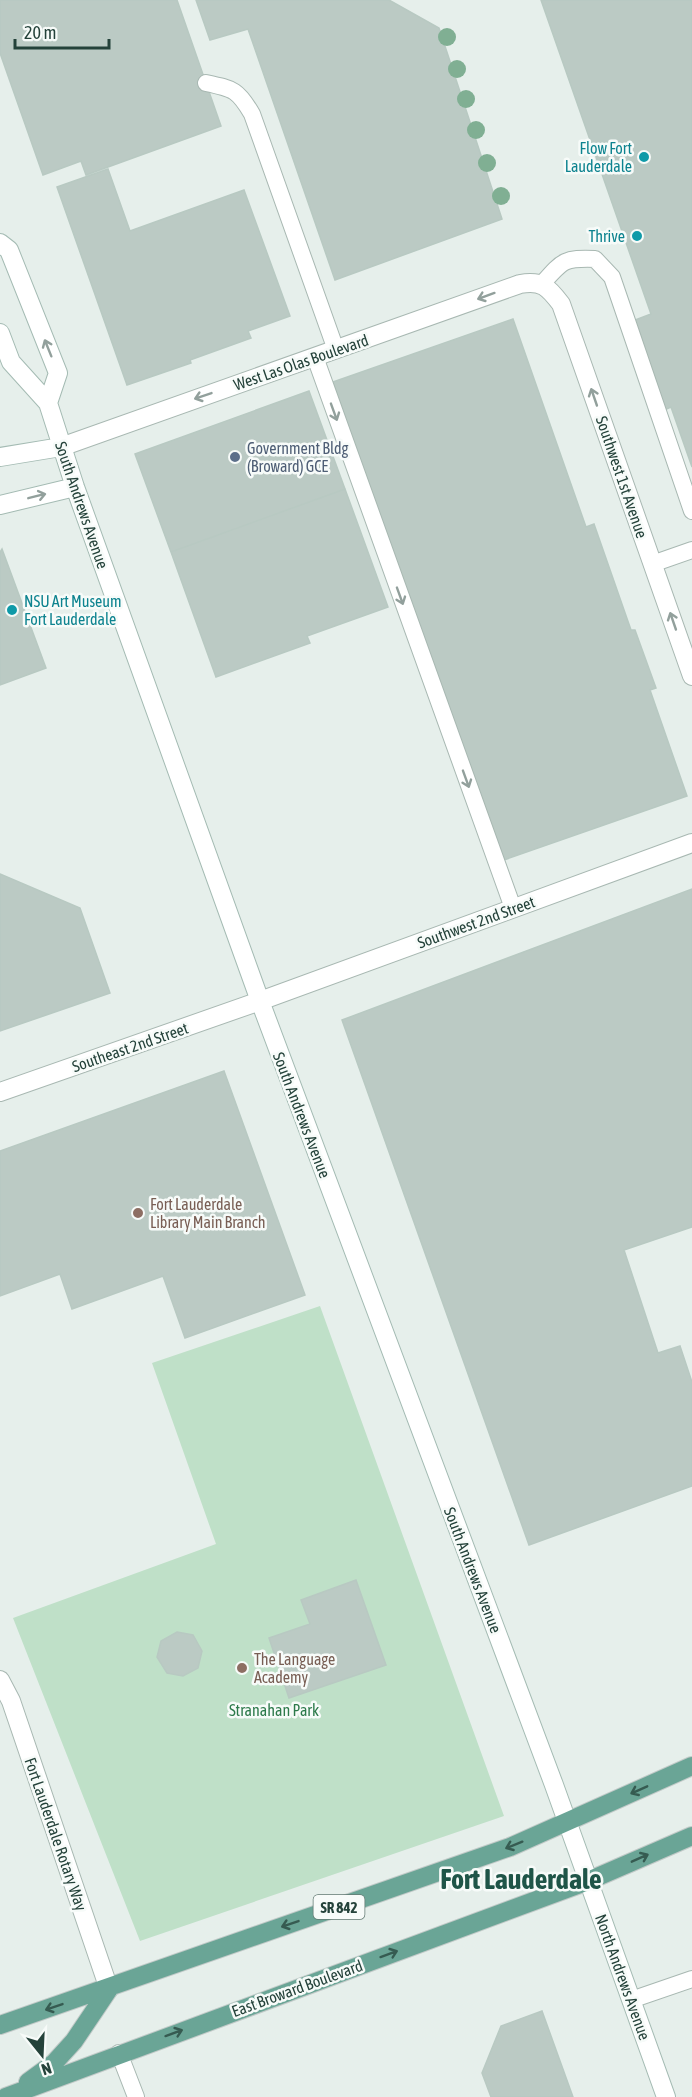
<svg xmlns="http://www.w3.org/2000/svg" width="692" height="2097" font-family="'Asap Condensed',sans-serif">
<rect width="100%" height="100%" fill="#e6efeb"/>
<path fill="#bfe0c8" d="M 320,1306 L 504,1816 L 140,1941 L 13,1618 L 216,1544 L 152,1363 Z"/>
<path fill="#bbcac4" stroke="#b8c9c2" stroke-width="1.5" d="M 0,0 L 177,0 L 221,126 L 86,175 L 81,161 L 43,175 L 0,53 Z
M 196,0 L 389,0 L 439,28 L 502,219 L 335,280 L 248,29 L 210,40 Z
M 541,0 L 692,0 L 692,467 L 671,407 L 662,411 L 630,322 L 651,314 Z
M 108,169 L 130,231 L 244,190 L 290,316 L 248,331 L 251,338 L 190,360 L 191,363 L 127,385 L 57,187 Z
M 513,319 L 586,527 L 594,524 L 631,630 L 635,630 L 656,688 L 650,690 L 687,796 L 501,861 L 333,382 Z
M 309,391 L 345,489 L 171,552 L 135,454 Z
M 345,489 L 388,607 L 307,636 L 310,643 L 216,677 L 171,552 Z
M 2,549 L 46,668 L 0,685 L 0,552 Z
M 0,874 L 80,908 L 110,993 L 0,1031 Z
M 692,889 L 692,1227 L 624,1250 L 658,1353 L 680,1346 L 692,1382 L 692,1486 L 529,1545 L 342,1020 Z
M 224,1071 L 305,1295 L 185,1338 L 163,1276 L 72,1309 L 60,1274 L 0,1296 L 0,1151 Z
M 356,1580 L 386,1665 L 289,1698 L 269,1638 L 310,1624 L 301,1600 Z
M 177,1632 L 193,1635 L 202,1651 L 198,1668 L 183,1676 L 167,1673 L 157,1657 L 161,1641 Z
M 542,2011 L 573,2097 L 491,2097 L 482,2073 L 501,2026 Z"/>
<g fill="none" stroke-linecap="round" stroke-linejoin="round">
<g stroke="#a8b8b2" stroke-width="18">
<path id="lane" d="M 206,83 C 234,89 238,90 252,114 L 336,350
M 542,284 C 563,260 564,258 595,259 L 612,277 L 692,511
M 315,357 L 513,908
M 652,564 L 692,550
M 631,2000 L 692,1979
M 119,2053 L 136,2097"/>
</g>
<g stroke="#a8b8b2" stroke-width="20">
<path id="street" d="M 61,447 L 520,284 C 542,280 548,287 561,304 L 692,676
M 0,1092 L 260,1001 L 692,843
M 0,1680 L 11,1701 L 109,1989"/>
</g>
<g stroke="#a4bbb3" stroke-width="20">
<path id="secondary" d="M 0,243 L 9,250 L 58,373 L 48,403
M 0,333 L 11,362 L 48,403 L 75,487 L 260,1001 L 554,1785 L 666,2097
M 0,457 L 61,447
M 0,505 L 75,487"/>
</g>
<g stroke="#c2cac8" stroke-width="20">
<path id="primary" d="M 0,2025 L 510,1847 L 692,1766
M 28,2082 L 54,2063 L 74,2041 L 109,1989
M 6,2097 L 588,1881 L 692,1836"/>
</g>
<use href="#lane" stroke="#fff" stroke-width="16"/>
<use href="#street" stroke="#fff" stroke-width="18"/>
<use href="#secondary" stroke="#fff" stroke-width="18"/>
<use href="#primary" stroke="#6aa596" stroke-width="18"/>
</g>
<g fill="#80af93">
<circle cx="447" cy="37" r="9"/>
<circle cx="457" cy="69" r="9"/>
<circle cx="466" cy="99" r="9"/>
<circle cx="476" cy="130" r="9"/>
<circle cx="487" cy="163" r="9"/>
<circle cx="501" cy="196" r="9"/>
</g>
<defs><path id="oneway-shaft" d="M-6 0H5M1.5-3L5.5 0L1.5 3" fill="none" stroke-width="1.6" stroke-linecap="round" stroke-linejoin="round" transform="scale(1.5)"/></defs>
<g stroke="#92a09c">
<use href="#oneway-shaft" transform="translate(486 296) rotate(160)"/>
<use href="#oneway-shaft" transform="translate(48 348) rotate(-112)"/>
<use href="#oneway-shaft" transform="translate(203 396) rotate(161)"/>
<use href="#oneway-shaft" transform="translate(594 397) rotate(-109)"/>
<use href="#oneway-shaft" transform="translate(334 412) rotate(70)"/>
<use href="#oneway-shaft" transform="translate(37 496) rotate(-14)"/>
<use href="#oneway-shaft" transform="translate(400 596) rotate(70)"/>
<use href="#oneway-shaft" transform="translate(673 621) rotate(-109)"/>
<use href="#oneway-shaft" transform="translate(466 779) rotate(70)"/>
</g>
<g stroke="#365b51">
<use href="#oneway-shaft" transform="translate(639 1790) rotate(156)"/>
<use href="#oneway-shaft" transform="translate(514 1845) rotate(158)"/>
<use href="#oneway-shaft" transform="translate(640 1858) rotate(-24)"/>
<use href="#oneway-shaft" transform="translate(290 1924) rotate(161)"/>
<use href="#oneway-shaft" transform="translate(389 1954) rotate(-20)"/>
<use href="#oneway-shaft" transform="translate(54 2007) rotate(161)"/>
<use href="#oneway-shaft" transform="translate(174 2033) rotate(-20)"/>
</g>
<g fill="#0f9aa8" stroke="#f7fbf9" stroke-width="2">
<circle cx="644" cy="157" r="6"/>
<circle cx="637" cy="236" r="6"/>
<circle cx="12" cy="610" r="6"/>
</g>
<circle fill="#5c6f8a" stroke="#f7fbf9" stroke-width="2" cx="235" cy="457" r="6"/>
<g fill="#8d6e63" stroke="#f7fbf9" stroke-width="2">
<circle cx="138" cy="1213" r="6"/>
<circle cx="242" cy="1668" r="6"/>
</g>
<g text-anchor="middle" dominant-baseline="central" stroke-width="5" stroke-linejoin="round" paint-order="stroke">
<rect fill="#f7fbf9" stroke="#637a73" stroke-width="1.5" x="313.5" y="1895" width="51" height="24" rx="4.5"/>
<g font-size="15" font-weight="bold" fill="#24423a">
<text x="339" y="1907">SR 842</text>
</g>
<g font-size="16" fill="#0d838f" stroke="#f7fbf9" text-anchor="end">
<text x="632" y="148">Flow Fort<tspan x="632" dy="18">Lauderdale</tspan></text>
<text x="625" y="236">Thrive</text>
<text x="24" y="601" text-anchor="start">NSU Art Museum<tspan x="24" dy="18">Fort Lauderdale</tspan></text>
</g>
<g font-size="16" fill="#24423a" stroke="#f7fbf9">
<text transform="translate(301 362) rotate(-19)">West Las Olas Boulevard</text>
<text transform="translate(622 477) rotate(71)">Southwest 1st Avenue</text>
<text transform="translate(82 505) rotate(71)">South Andrews Avenue</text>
<text transform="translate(476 922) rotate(-20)">Southwest 2nd Street</text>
<text transform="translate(130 1047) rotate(-19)">Southeast 2nd Street</text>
<text transform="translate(302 1115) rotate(69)">South Andrews Avenue</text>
<text transform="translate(473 1570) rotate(69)">South Andrews Avenue</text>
<text transform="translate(56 1834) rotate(71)">Fort Lauderdale Rotary Way</text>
<text transform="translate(623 1977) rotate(70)">North Andrews Avenue</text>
<text transform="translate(297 1988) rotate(-20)">East Broward Boulevard</text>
</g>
<g font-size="16" fill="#4e5e75" stroke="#f7fbf9" text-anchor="start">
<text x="247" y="448">Government Bldg<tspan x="247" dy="18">(Broward) GCE</tspan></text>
</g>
<g font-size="16" fill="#785e54" stroke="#f7fbf9" text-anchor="start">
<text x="150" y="1204">Fort Lauderdale<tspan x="150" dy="18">Library Main Branch</tspan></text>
<text x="254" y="1659">The Language<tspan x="254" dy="18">Academy</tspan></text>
</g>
<g font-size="16" fill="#2d7a4b" stroke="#f7fbf9">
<text x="274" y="1710">Stranahan Park</text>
</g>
<g font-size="28" font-weight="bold" fill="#1f5548" stroke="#f7fbf9">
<text x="521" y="1879">Fort Lauderdale</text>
</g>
</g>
<g transform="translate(42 2055) rotate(162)" stroke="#f7fbf9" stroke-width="4.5" paint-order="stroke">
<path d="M0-4.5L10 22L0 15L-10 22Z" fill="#24423a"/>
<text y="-9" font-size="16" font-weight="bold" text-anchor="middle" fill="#24423a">N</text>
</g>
<path d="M15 39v9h94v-9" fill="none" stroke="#24423a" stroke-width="3"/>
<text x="24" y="39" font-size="18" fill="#24423a" stroke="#f7fbf9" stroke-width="4.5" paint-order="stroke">20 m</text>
</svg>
